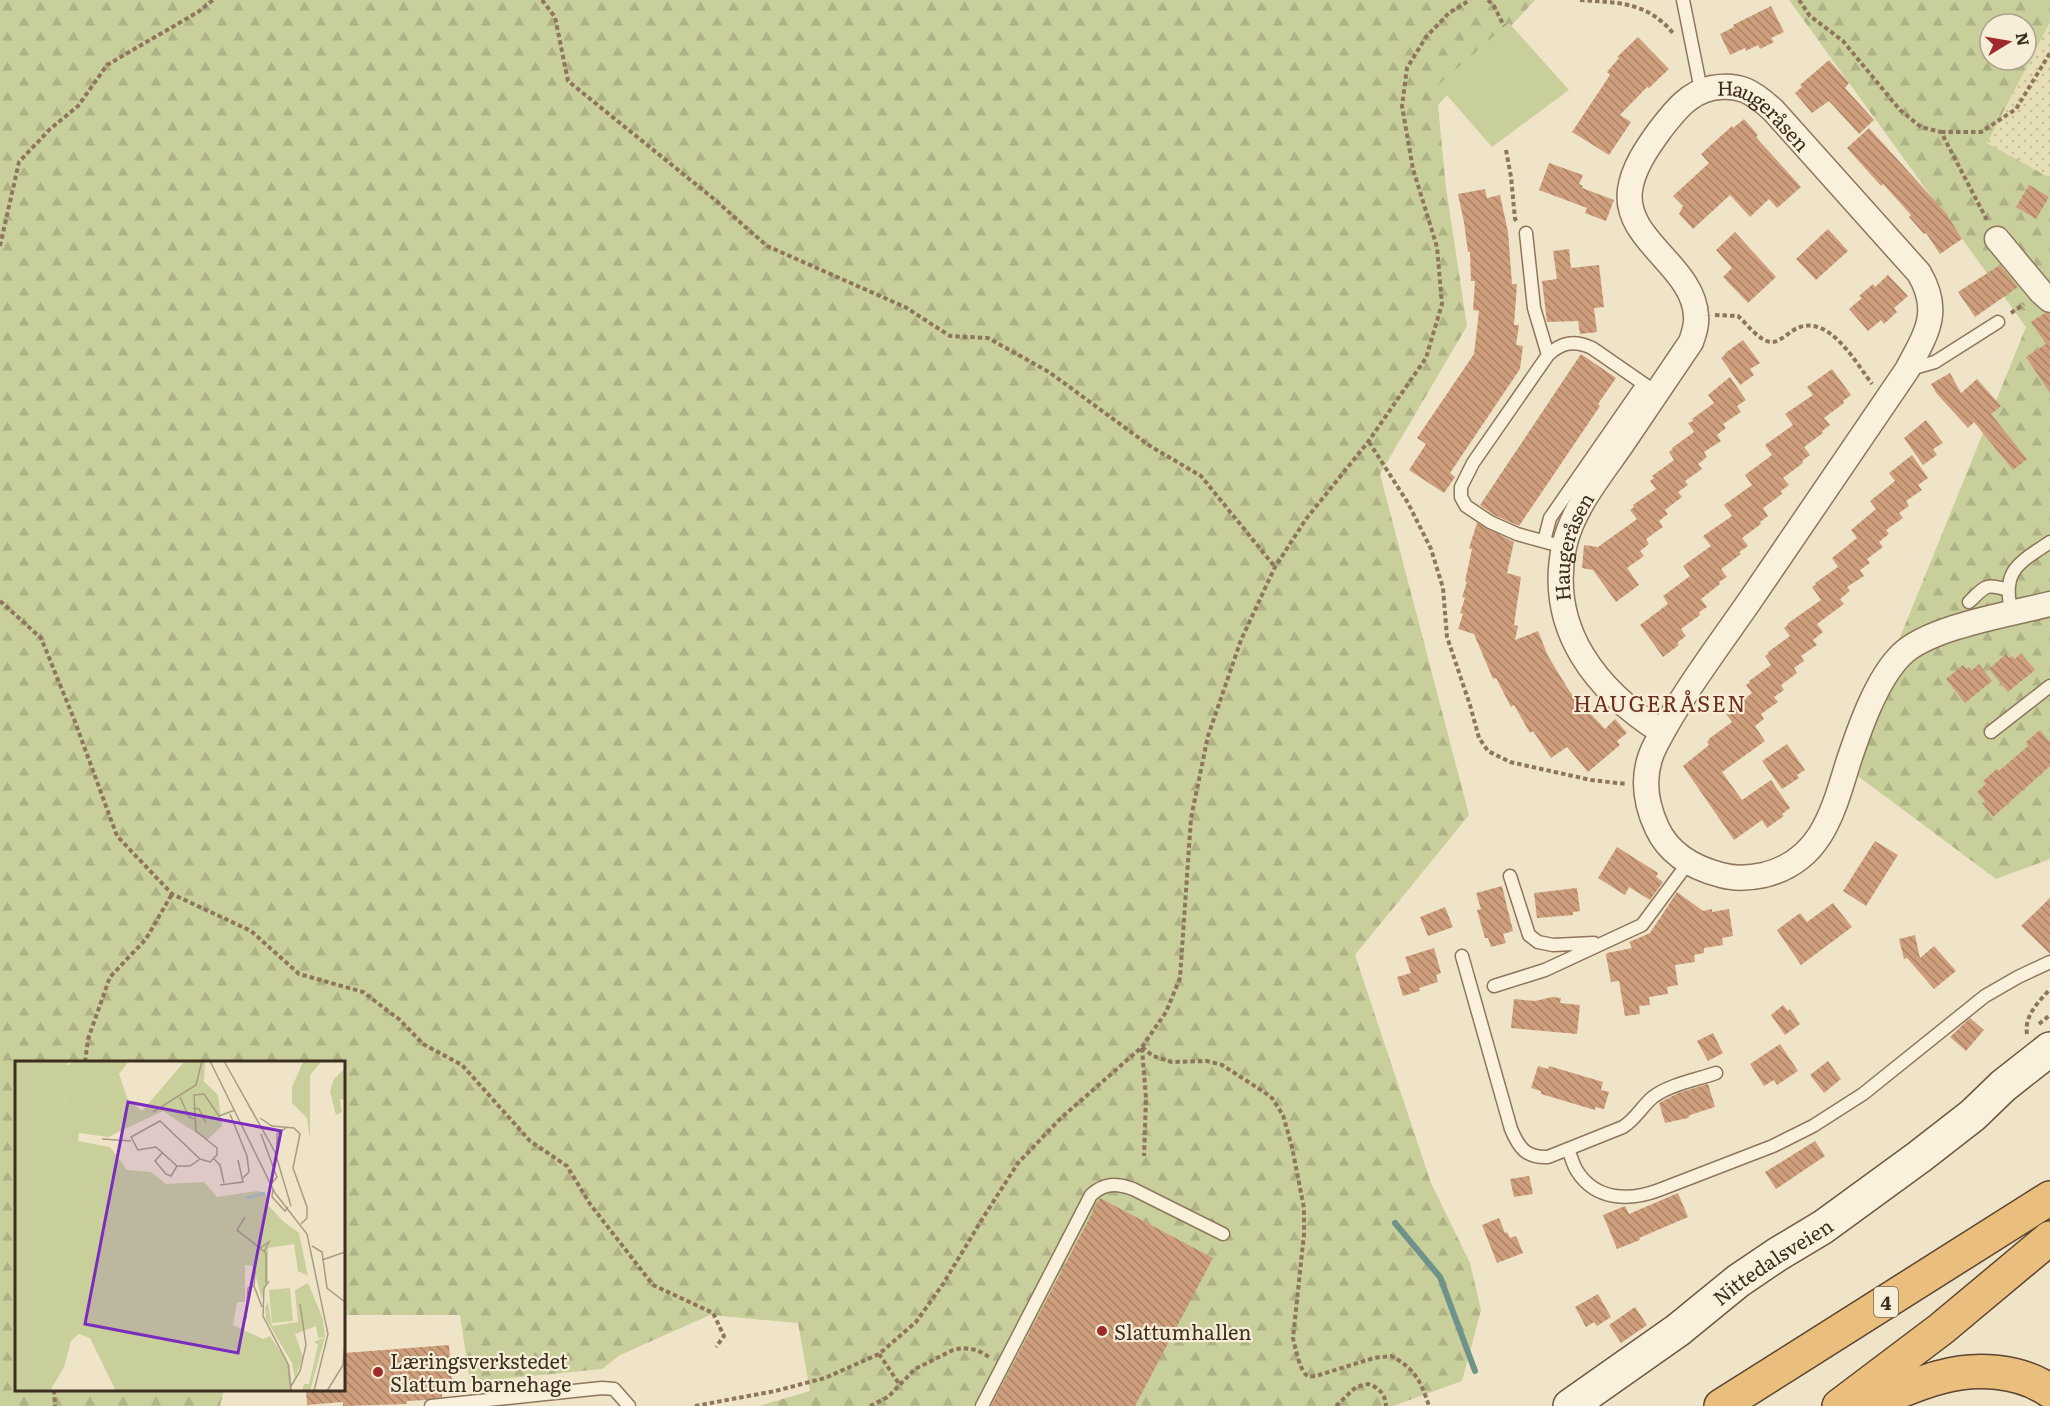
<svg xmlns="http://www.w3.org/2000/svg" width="2050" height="1406" font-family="Literata,serif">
<defs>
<pattern id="farmland-dots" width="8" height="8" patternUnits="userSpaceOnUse" patternTransform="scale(1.5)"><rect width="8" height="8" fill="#e6deb5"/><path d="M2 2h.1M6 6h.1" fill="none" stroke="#c6bf9b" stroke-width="1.8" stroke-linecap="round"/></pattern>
<pattern id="forest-firs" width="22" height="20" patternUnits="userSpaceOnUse" patternTransform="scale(1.5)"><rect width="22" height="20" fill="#c9cf9b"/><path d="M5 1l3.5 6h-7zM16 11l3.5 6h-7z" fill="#aeb285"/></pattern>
<pattern id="building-back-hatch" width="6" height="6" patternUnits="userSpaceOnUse" patternTransform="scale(1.5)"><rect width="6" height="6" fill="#cf9f7d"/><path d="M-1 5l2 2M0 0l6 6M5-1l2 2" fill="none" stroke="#a98266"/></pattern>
</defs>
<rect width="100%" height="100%" fill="#f0e4c8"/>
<path fill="url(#farmland-dots)" d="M 2050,22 L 2050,178 L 1987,143 Z"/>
<path fill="url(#forest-firs)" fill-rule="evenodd" d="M 0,0 L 1535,0 L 1438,105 L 1446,188 L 1467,326 L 1380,474 L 1469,815 L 1355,955 L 1431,1183 L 1470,1263 L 1481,1310 L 1462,1381 L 1393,1406 L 759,1406 L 810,1391 L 798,1323 L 710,1315 L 620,1355 L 602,1369 L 470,1382 L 460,1315 L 344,1315 L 344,1062 L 16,1062 L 16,1390 L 224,1390 L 220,1406 L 0,1406 Z
M 1789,0 L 2050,0 L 2050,22 L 1987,143 L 2050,178 L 2050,859 L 1996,879 L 1847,768 L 2026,327 ZM 1990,24 L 2026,24 L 2026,60 L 1990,60 Z"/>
<path fill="#c9cf9b" d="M 1509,23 L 1569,90 L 1492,147 L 1438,85 Z"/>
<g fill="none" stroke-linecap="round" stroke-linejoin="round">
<path stroke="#6f938a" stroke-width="6" d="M 1395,1223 L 1440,1277 L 1475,1371"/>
</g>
<path fill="url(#building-back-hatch)" d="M 1771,6 L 1784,32 L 1771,38 L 1774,42 L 1760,49 L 1758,45 L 1746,51 L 1745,48 L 1730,55 L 1720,34 L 1734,27 L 1733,25 Z
M 1638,37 L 1669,69 L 1649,88 L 1647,87 L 1620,115 L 1631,122 L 1609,155 L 1572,132 L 1610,75 L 1607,72 L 1619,58 L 1617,57 Z
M 1829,60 L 1849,83 L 1845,88 L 1874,120 L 1859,134 L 1829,101 L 1812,113 L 1795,93 L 1802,87 L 1800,85 Z
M 1744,119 L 1758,135 L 1756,137 L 1801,187 L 1777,208 L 1769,199 L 1750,217 L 1730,195 L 1693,229 L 1679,214 L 1683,206 L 1673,196 L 1709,163 L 1701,154 L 1732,126 L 1733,128 Z
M 1869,128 L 1946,213 L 1962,239 L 1940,254 L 1926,233 L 1924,234 L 1909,217 L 1911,215 L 1883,184 L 1881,186 L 1847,148 Z
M 1549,163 L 1583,175 L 1579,184 L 1583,186 L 1582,188 L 1614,200 L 1606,221 L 1585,213 L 1587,208 L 1539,190 Z
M 2029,185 L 2049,197 L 2036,219 L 2016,207 Z
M 1485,189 L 1487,198 L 1500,195 L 1508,232 L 1512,284 L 1517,284 L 1514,325 L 1519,325 L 1516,345 L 1523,346 L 1520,369 L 1450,473 L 1455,477 L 1444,493 L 1409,470 L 1426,444 L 1417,438 L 1474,354 L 1479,311 L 1473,310 L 1475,281 L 1471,281 L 1470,252 L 1468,252 L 1464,222 L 1458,194 Z
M 1828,229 L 1848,251 L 1816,280 L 1796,259 Z
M 1735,232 L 1776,277 L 1748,303 L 1723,277 L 1732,268 L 1716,250 Z
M 1569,249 L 1571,268 L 1599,265 L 1604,307 L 1594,308 L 1597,332 L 1580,334 L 1578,321 L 1547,322 L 1542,281 L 1557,279 L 1553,251 Z
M 2000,265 L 2018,287 L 1975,317 L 1958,292 Z
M 1888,275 L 1908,296 L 1894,308 L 1897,312 L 1884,324 L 1881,320 L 1868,331 L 1849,309 L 1862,298 L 1859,296 L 1873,284 L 1875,287 Z
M 2045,313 L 2050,314 L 2050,393 L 2026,357 L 2046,344 L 2031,322 Z
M 1743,340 L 1760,363 L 1750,369 L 1754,375 L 1740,385 L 1721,358 L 1725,355 L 1724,354 Z
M 1581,354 L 1616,378 L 1598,404 L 1600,406 L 1519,526 L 1494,515 L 1480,505 Z
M 1832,369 L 1851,395 L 1843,401 L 1844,403 L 1824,418 L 1830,425 L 1822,431 L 1823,433 L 1804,447 L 1810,455 L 1802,461 L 1803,463 L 1783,478 L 1789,485 L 1781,491 L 1782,494 L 1763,508 L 1768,516 L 1760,522 L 1761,524 L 1742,538 L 1748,546 L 1739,552 L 1741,554 L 1721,569 L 1727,577 L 1719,582 L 1720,584 L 1701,599 L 1707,607 L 1699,612 L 1700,615 L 1681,629 L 1686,636 L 1677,643 L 1679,645 L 1663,657 L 1640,625 L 1668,604 L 1663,596 L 1690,576 L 1683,566 L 1711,546 L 1703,536 L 1732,516 L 1724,505 L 1752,485 L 1745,475 L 1772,455 L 1765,445 L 1793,425 L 1785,414 L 1813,395 L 1807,387 Z
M 1950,373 L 1961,393 L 1977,379 L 2001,406 L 1991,414 L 2027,459 L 2013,470 L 1974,422 L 1968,428 L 1937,394 L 1931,384 Z
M 1730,377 L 1746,400 L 1737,406 L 1741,412 L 1723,424 L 1726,428 L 1717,435 L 1721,441 L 1704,452 L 1707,457 L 1698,464 L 1702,469 L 1685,481 L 1688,485 L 1678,492 L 1682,497 L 1665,510 L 1668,514 L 1659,521 L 1663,527 L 1646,539 L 1649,544 L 1640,551 L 1644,556 L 1627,568 L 1639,585 L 1616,602 L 1593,570 L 1582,568 L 1584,545 L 1598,547 L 1637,519 L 1630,510 L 1634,507 L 1633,505 L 1656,489 L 1650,481 L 1654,478 L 1652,476 L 1674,460 L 1669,452 L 1673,449 L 1672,448 L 1694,432 L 1688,423 L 1693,421 L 1692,419 L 1714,403 L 1708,395 Z
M 1926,420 L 1943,443 L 1933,449 L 1937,455 L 1923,465 L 1904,438 Z
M 1912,455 L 1928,478 L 1918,485 L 1922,490 L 1906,501 L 1909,506 L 1899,513 L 1903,518 L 1886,530 L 1889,534 L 1879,542 L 1883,547 L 1867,559 L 1870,563 L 1860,570 L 1864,576 L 1847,587 L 1850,591 L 1840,599 L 1844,604 L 1817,624 L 1823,632 L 1813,640 L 1817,645 L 1801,656 L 1804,661 L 1794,668 L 1797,673 L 1781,685 L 1784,690 L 1774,697 L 1778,702 L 1761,714 L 1764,719 L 1755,726 L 1765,741 L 1722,772 L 1742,800 L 1771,780 L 1790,808 L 1782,814 L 1784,816 L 1767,828 L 1762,820 L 1734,840 L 1683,766 L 1709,745 L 1707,742 L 1710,738 L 1732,722 L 1726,714 L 1752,693 L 1746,685 L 1750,682 L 1749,681 L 1771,665 L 1765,656 L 1769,653 L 1768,652 L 1790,636 L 1784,628 L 1788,625 L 1787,624 L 1821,600 L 1812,587 L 1816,584 L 1815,583 L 1838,567 L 1832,558 L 1857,538 L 1851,530 L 1876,509 L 1870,501 L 1895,481 L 1889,473 Z
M 1477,523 L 1514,542 L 1507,573 L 1521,577 L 1514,625 L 1518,626 L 1515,640 L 1538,631 L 1548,656 L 1570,692 L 1605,729 L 1615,719 L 1627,733 L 1617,741 L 1620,745 L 1588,772 L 1567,747 L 1551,758 L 1533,731 L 1530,733 L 1514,705 L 1511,707 L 1496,678 L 1493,679 L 1474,634 L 1458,629 L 1463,614 L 1460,613 L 1465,598 L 1462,597 L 1467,582 L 1465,581 L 1472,549 L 1469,548 Z
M 2021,653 L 2035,670 L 2008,692 L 1989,669 L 2006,654 L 2009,658 L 2012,656 L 2015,659 Z
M 1979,664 L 1992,681 L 1965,703 L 1946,679 L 1963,665 L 1966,669 L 1969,667 L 1972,670 Z
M 2040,730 L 2050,742 L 2050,766 L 1993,817 L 1982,803 L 1985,801 L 1977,792 L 1986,784 L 1983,781 L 1997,769 L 1999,771 L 2028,746 L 2026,742 Z
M 1787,744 L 1805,770 L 1797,775 L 1799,778 L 1782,789 L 1762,761 Z
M 1875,841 L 1898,855 L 1866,906 L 1843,891 Z
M 1617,847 L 1658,873 L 1656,877 L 1663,882 L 1650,900 L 1629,887 L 1625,895 L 1598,878 Z
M 1502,886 L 1513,931 L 1503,934 L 1506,943 L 1491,947 L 1488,938 L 1485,938 L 1477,910 L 1481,909 L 1476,893 Z
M 1577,888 L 1580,911 L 1573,912 L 1573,915 L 1537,918 L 1534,893 Z
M 1677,892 L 1703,911 L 1712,909 L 1712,912 L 1729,909 L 1733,936 L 1722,938 L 1723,945 L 1704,948 L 1704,953 L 1694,955 L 1695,962 L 1675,965 L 1678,985 L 1667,987 L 1668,994 L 1649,997 L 1650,1005 L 1639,1006 L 1640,1014 L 1625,1016 L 1619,981 L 1611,982 L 1606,955 L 1607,953 L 1632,948 L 1629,942 L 1650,933 Z
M 2050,898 L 2050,954 L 2021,926 Z
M 1833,903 L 1852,927 L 1801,965 L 1777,930 L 1800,913 L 1807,922 Z
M 1445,907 L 1453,927 L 1428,936 L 1420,917 Z
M 1915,935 L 1920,958 L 1934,946 L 1956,971 L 1934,989 L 1907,958 L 1904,959 L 1899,939 Z
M 1434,948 L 1441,973 L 1436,975 L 1438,982 L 1419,988 L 1420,991 L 1403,996 L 1397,977 L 1411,973 L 1405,957 Z
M 1552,997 L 1561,998 L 1560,1003 L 1580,1005 L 1577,1034 L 1511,1028 L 1514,999 L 1535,1001 Z
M 1783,1005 L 1788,1011 L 1790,1009 L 1800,1024 L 1785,1035 L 1771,1015 Z
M 1970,1018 L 1984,1030 L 1966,1051 L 1950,1037 Z
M 1713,1033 L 1723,1053 L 1708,1061 L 1697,1041 Z
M 1780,1044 L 1798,1071 L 1777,1085 L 1774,1080 L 1764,1086 L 1750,1064 Z
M 1828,1061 L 1841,1079 L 1824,1093 L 1810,1075 Z
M 1538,1066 L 1548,1069 L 1549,1066 L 1603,1082 L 1601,1090 L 1609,1092 L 1604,1109 L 1595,1107 L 1595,1110 L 1541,1094 L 1541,1091 L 1531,1088 Z
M 1708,1084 L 1715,1107 L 1690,1115 L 1688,1118 L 1665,1123 L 1659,1103 L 1678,1093 Z
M 1815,1141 L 1825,1156 L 1776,1189 L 1765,1172 Z
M 1529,1176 L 1533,1194 L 1514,1197 L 1510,1179 Z
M 1678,1193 L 1688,1217 L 1639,1238 L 1640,1240 L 1617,1249 L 1603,1215 L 1625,1206 L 1629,1214 Z
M 1100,1198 L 1213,1258 L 1135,1406 L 991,1406 Z
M 1499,1218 L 1505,1233 L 1507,1232 L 1510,1238 L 1515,1236 L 1517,1238 L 1523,1253 L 1497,1263 L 1482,1225 Z
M 1598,1294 L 1611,1317 L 1597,1326 L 1594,1322 L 1586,1327 L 1575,1307 Z
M 1635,1307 L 1647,1325 L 1621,1343 L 1609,1325 Z
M 449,1345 L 453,1393 L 442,1394 L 442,1397 L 426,1400 L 407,1401 L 407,1404 L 343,1406 L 343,1402 L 307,1405 L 306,1389 L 344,1389 L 344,1353 Z"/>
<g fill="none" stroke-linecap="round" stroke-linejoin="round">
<g stroke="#8d765c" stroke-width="15">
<path id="service" d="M 1683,0 L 1701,90
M 1526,233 L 1534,308 L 1548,355
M 1907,370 L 1935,362 L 1998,322
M 1544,541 L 1550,518 L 1643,384
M 1564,547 L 1517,534 L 1490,522 L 1466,506 L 1461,497 L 1461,487 L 1473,463 L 1548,355 C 1562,342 1574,340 1592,348 L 1657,393
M 1969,602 C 1986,586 1985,583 2008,590
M 2012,614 C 2001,571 2017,564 2050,542
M 1991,732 L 2050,686
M 1510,876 L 1529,935 L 1538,942 L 1553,945 L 1594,943
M 1462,956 L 1511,1129 C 1519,1148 1526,1158 1548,1157 L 1623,1127 C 1636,1119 1642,1106 1653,1097 C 1671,1084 1696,1080 1716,1073
M 1494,986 L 1545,970 L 1642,925 L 1688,863
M 1568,1149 C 1571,1156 1573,1165 1577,1171 C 1596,1201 1630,1201 1659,1190 L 1773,1146 L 1813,1126 L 1863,1094 L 1985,996 L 2018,977 L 2050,962
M 431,1406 L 602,1388 L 614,1389 L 629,1406
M 982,1406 L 1091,1195 C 1104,1183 1116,1183 1133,1189 L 1223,1234"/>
</g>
<g stroke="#8d765c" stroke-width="27">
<g id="minor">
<path d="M 1997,239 L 2041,292 L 2050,300"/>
<path id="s1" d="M 1662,732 C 1597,691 1547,630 1564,547 C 1572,509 1600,476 1622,444 C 1645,410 1668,376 1691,342 C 1694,333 1697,325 1696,316 C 1694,266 1623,240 1630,190 C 1633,168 1647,148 1660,130 C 1674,112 1688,93 1712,88 C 1740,83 1753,92 1773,110 L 1919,273 C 1942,312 1926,334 1907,370 C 1855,447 1802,524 1749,602 C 1717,648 1682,694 1656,744 C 1641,772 1644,800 1657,828 C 1669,854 1694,868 1721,875 C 1735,879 1750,878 1764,875 C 1821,861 1833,812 1848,763 C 1859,730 1876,680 1901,655 C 1929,627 2010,614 2050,604"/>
</g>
</g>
<g stroke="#6f573f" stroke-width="36">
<g id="secondary">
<path id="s2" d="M 1570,1406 L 1678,1330 L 1738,1281 L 1778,1254 L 1823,1227 L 1919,1157 L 1973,1115 L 2003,1086 L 2050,1049"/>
</g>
</g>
<g stroke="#5b4430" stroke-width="36">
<path id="trunk" d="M 1721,1406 L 2050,1198
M 1839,1406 L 1941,1329 L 2050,1238
M 1857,1406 C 1886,1399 1912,1384 1941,1377 C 1976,1367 2020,1370 2050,1391"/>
</g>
<path stroke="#8d765c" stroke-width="4" stroke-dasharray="4.5 3" stroke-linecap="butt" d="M 542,0 L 555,17 L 568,81 L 714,199 L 767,246 L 905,307 L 950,336 L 988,338 L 1049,372 L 1150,446 L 1201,476 L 1275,567
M 1488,0 L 1494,6 L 1504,26
M 1580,0 C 1618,3 1646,1 1673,33
M 1799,0 L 1810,16 L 1843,41 L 1900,110 L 1921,127 L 1941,132 L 1988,222
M 1941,132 L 1981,132 L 2016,109 L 2050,53
M 1506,150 L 1511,177 L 1515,219 L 1518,223
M 0,246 L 19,162 L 50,129 L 78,106 L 107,65 L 198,12 L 213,0
M 2011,313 L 2024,304
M 1715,315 L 1738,316 C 1747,324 1759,341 1771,342 C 1782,342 1790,330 1800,327 C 1831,317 1856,363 1872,384
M 1369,442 L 1408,503 L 1431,549 L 1443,588 L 1447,637 L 1470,705 L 1479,738 L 1488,751 L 1510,762 L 1591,780 L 1626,784
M 0,601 L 41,638 L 74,719 L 117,836 L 172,894 L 251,931 L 299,974 L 363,992 L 400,1020 L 423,1044 L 462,1065 L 530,1141 L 567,1166 L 590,1204 L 653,1285 L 713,1313 L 724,1336 L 716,1347
M 2039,1024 L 2050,1015
M 2027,1034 C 2024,1015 2039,1002 2050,989
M 1142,1047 L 1153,1056 L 1172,1062 L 1207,1061 L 1222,1065 L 1264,1092 L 1272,1098 L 1283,1115 L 1292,1147 L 1304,1208 L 1304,1234 L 1293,1338 C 1295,1346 1300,1373 1308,1376 C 1311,1377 1316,1376 1319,1375 L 1374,1358 L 1391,1356 C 1415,1368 1421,1382 1429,1406
M 1142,1048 L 1146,1098 L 1144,1156
M 85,1062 L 88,1039 L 110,977 L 146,939 L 172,894
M 879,1354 L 900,1385
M 54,1390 L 55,1406
M 695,1406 L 775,1391 L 825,1378 L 879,1354 L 916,1322 L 943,1284 L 981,1221 L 1018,1163 L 1061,1118 L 1142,1047 L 1166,1012 L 1180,978 L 1191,818 L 1208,736 L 1241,640 L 1275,567 L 1306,519 L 1368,442 L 1426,358 L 1442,304 L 1437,247 L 1413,169 L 1402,106 L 1407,68 L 1426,37 L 1449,13 L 1470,0
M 870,1406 L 888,1397 L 915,1369 L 953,1350 L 962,1348 L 977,1350 L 991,1358
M 1336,1406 L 1356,1387 L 1368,1384 C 1380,1388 1385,1394 1386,1406"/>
<use href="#service" stroke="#faf1dc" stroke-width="12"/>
<use href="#minor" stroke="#faf1dc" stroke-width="24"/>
<use href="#secondary" stroke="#faf1dc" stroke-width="33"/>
<use href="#trunk" stroke="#eabe7c" stroke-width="33"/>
</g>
<g fill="#9e2a2b" stroke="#f7eed8" stroke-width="2">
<circle cx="1102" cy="1331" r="6"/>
<circle cx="378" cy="1372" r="6"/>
</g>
<g text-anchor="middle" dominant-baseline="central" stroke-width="4.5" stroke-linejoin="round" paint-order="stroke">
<rect fill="#f7eed8" stroke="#756857" stroke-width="1.5" x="1874" y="1287" width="24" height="30" rx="4.5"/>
<g font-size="18" font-weight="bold" fill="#3d2e20">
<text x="1886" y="1302">4</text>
</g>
<g font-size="20" fill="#3d2e20" stroke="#f7eed8">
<text stroke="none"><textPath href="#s1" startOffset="837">Haugeråsen</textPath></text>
<text stroke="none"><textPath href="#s1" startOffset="226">Haugeråsen</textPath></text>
<text stroke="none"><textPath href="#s2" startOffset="249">Nittedalsveien</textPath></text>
</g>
<g font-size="20" fill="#3d2e20" stroke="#f7eed8" text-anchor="start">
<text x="1114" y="1331">Slattumhallen</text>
<text x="390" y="1360">Læringsverkstedet<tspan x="390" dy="23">Slattum barnehage</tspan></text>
</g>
<g font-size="22" letter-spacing="1.5" fill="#6b2e1e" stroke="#f7eed8">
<text x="1660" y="702">HAUGERÅSEN</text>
</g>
</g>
<g transform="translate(15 1061)">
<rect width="330" height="330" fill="#f0e4c8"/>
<path d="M 20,0 L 57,0 L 36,12 L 29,11 ZM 155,0 L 190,0 L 189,20 L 169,1 ZM 58,29 L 67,50 L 67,56 L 57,55 L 50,46 L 52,32 ZM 310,276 L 295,330 L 287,330 L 289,323 L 294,323 L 303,284 L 299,281 Z" fill="#c9cf9b"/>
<path d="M 0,0 L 20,0 L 29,11 L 36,12 L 38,0 L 54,4 L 57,0 L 114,0 L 104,13 L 113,39 L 127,50 L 169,1 L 203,34 L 207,65 L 192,79 L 148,50 L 93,76 L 64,72 L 63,80 L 95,86 L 112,109 L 136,111 L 151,123 L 189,121 L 202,136 L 243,130 L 251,133 L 252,143 L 269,161 L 284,172 L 293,215 L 283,210 L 279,183 L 253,187 L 253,218 L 247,238 L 238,205 L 230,204 L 230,241 L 222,241 L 218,264 L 248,278 L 255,275 L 275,305 L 277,330 L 101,330 L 75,277 L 64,273 L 56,280 L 49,306 L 35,330 L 0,330 ZM 58,29 L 67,50 L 67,55 L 57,55 L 50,46 L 52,32 ZM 307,0 L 295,14 L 295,78 L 292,57 L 277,42 L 277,26 L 288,1 ZM 330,7 L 330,39 L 325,38 L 327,51 L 321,54 L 315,30 L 319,18 ZM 293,222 L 308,258 L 310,276 L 303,277 L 301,265 L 280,273 L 288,296 L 280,317 L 277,302 L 251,258 L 250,247 L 253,241 L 257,265 L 283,261 L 280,229 Z" fill="#c9cf9b" fill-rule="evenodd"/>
<path d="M 275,227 L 278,260 L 257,262 L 254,229 Z" fill="#c9cf9b"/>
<path fill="none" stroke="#a9c4bc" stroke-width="3" d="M 232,137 L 250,132"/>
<path fill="none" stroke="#a89b85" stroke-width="1.5" d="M 195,0 L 260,132 L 292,173 L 313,273 L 299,330M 209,0 L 260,91 L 276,145M 165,36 L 174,56 L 179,58M 178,47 L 184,48 L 191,62M 138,51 L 181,24 L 187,0M 215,53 L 232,95 L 234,111 L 228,117M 245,57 L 257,65 L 279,67 L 285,73 L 278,107 L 292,146 L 292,157 L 286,163M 246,73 L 262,116 L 256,123M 87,78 L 116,80M 262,89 L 262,73 L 272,66M 148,91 L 140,100 L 151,113 L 156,115 L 162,105M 185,98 L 175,105 L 162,105 L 141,86 L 123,89 L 116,76 L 145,60 L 185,98 L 195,101 L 202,94 L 202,87 L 181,70 L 179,34 L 189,33 L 204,55 L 220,49M 199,98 L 205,104 L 209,122M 205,124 L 228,121 L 223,99M 258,128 L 257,136 L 270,150 L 273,146M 230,156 L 222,169 L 251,192 L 251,222M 297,185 L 307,191 L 312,227 L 330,241M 245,187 L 254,181 L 249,191M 241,198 L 239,225 L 247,246M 307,199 L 330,191M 254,220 L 249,227 L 248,255 L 273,303 L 276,330M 231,258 L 233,227 L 239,225M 276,325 L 285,310 L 291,284 L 285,243M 312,330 L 328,304 L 330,281"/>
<path fill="#7b2cbf" fill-opacity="0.15" stroke="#7b2cbf" stroke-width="3" d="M 113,41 L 266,70 L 223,292 L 70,263 Z"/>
<rect width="330" height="330" fill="none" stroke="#3d2e20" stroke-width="3"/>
</g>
<g transform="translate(2008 42) rotate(79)"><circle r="28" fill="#f7eed8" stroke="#ada18e" stroke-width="1.5"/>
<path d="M0-4.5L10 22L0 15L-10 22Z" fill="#9e2a2b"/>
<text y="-9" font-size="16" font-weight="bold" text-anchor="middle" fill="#3d2e20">N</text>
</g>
</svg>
